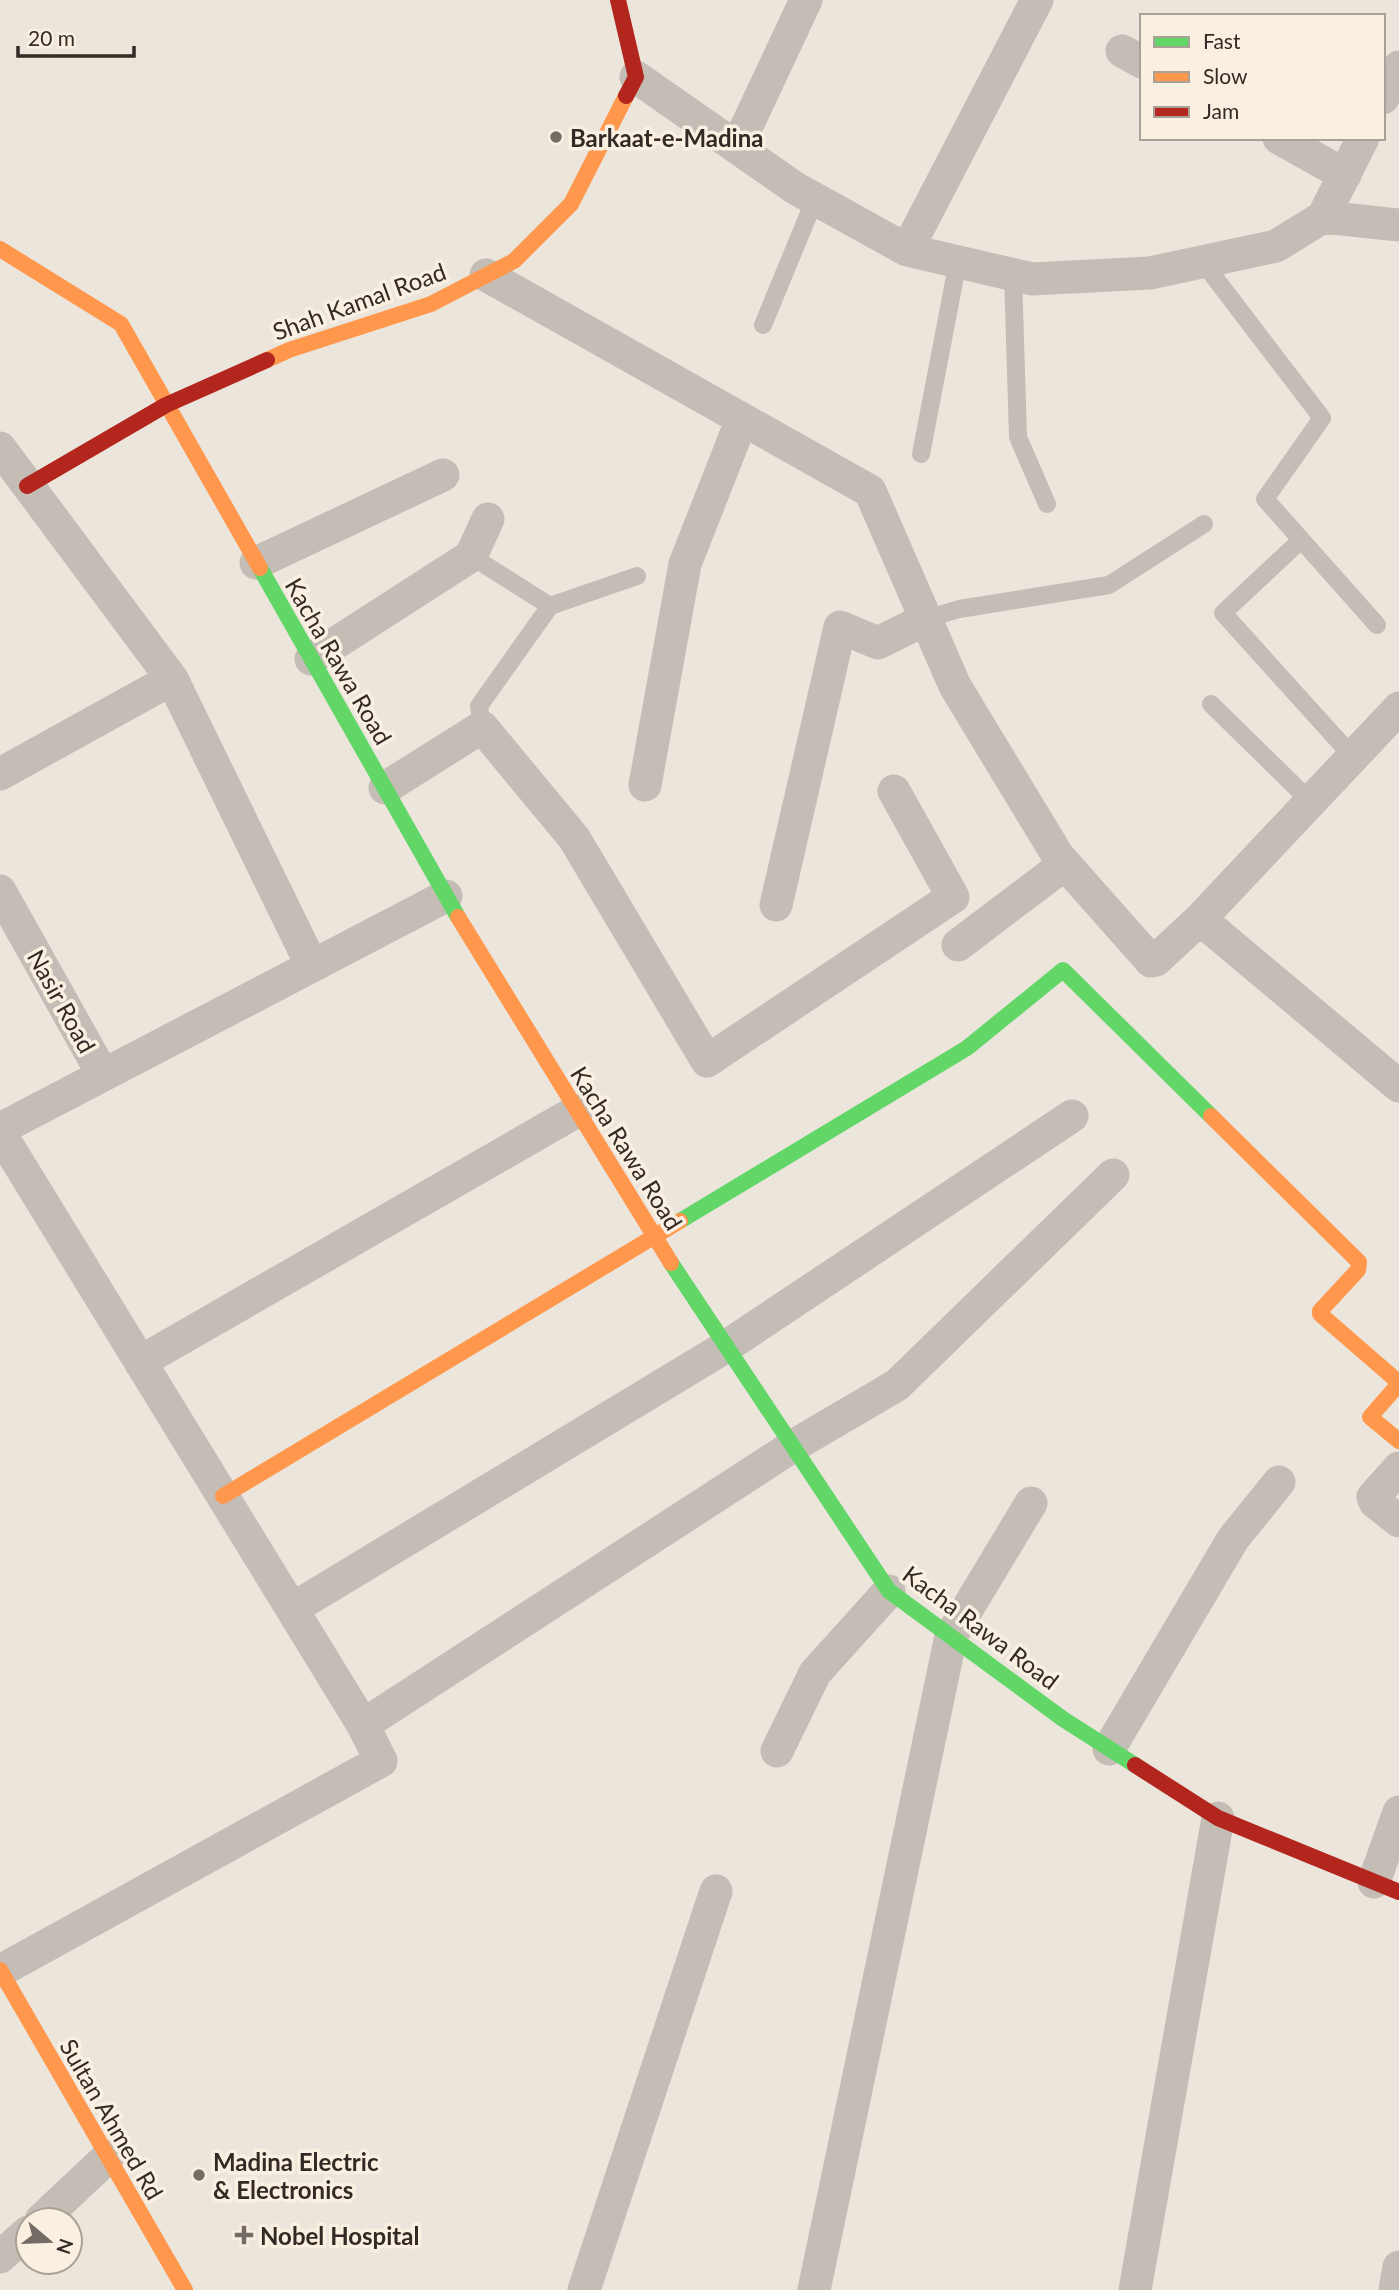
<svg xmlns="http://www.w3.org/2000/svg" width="1399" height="2290" font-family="Lato,sans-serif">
<rect width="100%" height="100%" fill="#ebe5dc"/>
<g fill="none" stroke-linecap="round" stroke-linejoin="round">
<path stroke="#c3bdb6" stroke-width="18" d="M 1202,261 L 1322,418 L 1265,499 L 1377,625
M 1013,274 L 1018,437 L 1047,504
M 763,325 L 815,199
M 921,454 L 958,261
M 1301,540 L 1223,613 L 1353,757
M 471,556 L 550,606 L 479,706 L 482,727
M 550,606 L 637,576
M 926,619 L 959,609 L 1109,585 L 1204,524
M 1211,704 L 1311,802"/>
<path stroke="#c3bdb6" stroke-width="33" d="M 1122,51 L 1142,62
M 636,77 L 795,188 L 907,250 L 1032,279 L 1150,273 L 1276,246 L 1323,217 L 1363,138
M 1383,98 L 1399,67
M 1279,138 L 1345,175
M 737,147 L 806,0
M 1323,217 L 1399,225
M 907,250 L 1037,0
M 486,275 L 870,491 L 955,686 L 1058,856 L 1151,961 L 1156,960 L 1200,919 L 1399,708
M 0,448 L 172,679 L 312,966
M 256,563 L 443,475
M 311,659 L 471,556 L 488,519
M 0,774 L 172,679
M 645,785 L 685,564 L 742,419
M 385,788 L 482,727 L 574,838 L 707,1061 L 953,897 L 894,791
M 0,891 L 103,1075
M 776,905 L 840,627 L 878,643 L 926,619
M 1200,919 L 1399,1086
M 958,945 L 1065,864
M 0,1129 L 446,896
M 0,1133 L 363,1725
M 140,1362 L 577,1111
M 1399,1468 L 1373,1497 L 1375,1502 L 1399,1521
M 292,1609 L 727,1346 L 1072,1116
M 1109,1749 L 1233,1539 L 1279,1482
M 777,1751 L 815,1673 L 889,1591
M 1374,1882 L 1399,1812
M 0,1971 L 381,1761 L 363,1725 L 793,1446 L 897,1385 L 1113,1175
M 41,2220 L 108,2157
M 0,2257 L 28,2232
M 584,2290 L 716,1891
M 814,2290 L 951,1636 L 1031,1503
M 1135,2290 L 1218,1818
M 1395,2290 L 1399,2267"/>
<path stroke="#63d668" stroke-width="16" d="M 260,568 L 458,917
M 680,1221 L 967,1048 L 1063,970 L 1211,1116
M 671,1263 L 889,1591 L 1063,1719 L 1135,1765"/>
<path stroke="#ff974d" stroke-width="16" d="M 0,249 L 121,324 L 260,568
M 267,360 L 289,350 L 431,304 L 514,261 L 571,204 L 626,96
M 458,917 L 671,1263
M 1211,1116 L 1359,1262 L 1358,1270 L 1320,1311 L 1320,1314 L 1396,1380 L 1397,1386 L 1370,1417 L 1399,1441
M 223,1496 L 680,1221
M 0,1970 L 185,2290"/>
<path stroke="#b3261e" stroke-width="16" d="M 618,0 L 636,77 L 626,96
M 27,486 L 166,405 L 267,360
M 1135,1765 L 1218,1818 L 1399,1892"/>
</g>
<g fill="#746b65" stroke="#f9f0e2" stroke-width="2.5">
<circle cx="556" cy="137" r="7"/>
<circle cx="199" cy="2175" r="7"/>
<path d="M240.5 2224.5h7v7h7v7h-7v7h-7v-7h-7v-7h7z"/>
</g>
<g text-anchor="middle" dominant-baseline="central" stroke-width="7" stroke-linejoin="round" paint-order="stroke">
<g font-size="24" font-weight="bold" fill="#342a25" stroke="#f9f0e2" text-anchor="start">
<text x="570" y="137">Barkaat-e-Madina</text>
<text x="213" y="2161">Madina Electric<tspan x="213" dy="28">&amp; Electronics</tspan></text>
<text x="260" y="2235">Nobel Hospital</text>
</g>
<g font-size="24" fill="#342a25" stroke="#f9f0e2">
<text transform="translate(359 301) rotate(-20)">Shah Kamal Road</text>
<text transform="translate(339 661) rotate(60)">Kacha Rawa Road</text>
<text transform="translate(62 1001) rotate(61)">Nasir Road</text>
<text transform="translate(627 1148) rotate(58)">Kacha Rawa Road</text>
<text transform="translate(981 1627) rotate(37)">Kacha Rawa Road</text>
<text transform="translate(112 2119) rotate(60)">Sultan Ahmed Rd</text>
</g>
</g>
<rect x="1140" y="14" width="245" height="126" fill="#f9f0e2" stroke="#aaa196" stroke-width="2"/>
<rect x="1154" y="37" width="35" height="10" fill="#63d668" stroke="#aaa196" stroke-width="2"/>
<text x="1203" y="49" font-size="21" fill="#342a25">Fast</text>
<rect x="1154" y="72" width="35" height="10" fill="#ff974d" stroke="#aaa196" stroke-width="2"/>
<text x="1203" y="84" font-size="21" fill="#342a25">Slow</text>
<rect x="1154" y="107" width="35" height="10" fill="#b3261e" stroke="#aaa196" stroke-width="2"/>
<text x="1203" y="119" font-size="21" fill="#342a25">Jam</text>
<g transform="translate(49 2241) rotate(109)"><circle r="33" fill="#f9f0e2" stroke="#aaa196" stroke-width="2"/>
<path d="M0-5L12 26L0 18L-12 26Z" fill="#746b65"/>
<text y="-10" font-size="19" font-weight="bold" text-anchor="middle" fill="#342a25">N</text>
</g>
<path d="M18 46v10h116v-10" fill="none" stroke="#342a25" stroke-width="3.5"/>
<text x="28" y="46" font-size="21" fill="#342a25" stroke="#f9f0e2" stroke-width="5" paint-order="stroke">20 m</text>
</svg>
